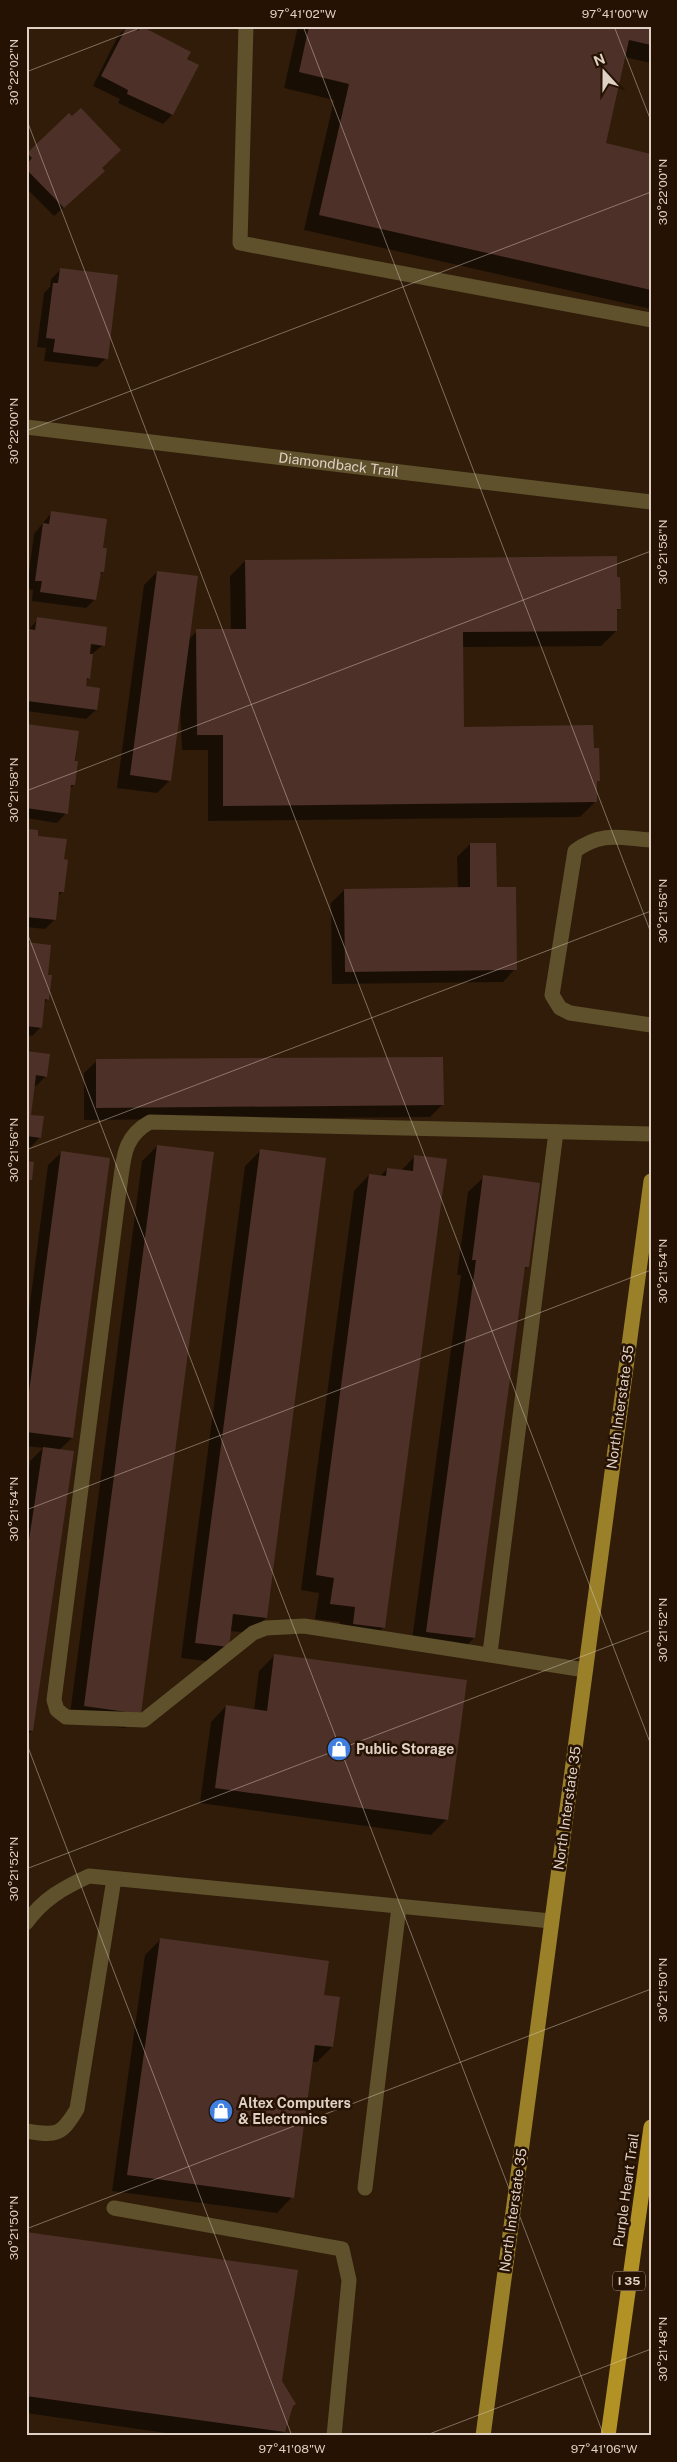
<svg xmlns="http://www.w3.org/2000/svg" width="677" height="2462" font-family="'Public Sans',sans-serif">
<rect width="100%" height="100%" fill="#301c09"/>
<path fill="#0007" d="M 298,26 L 651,26 L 651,63 L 624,57 L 604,144 L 651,155 L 651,309 L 304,230 L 334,100 L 284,88 Z
M 127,27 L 136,32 L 141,27 L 197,65 L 172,115 L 163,124 L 118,103 L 120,99 L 93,86 L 118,36 Z
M 69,114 L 101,169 L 94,180 L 54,216 L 26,188 L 26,156 Z
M 60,270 L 106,358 L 97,367 L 44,361 L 46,348 L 37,347 L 44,293 L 50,287 L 51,279 Z
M 52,512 L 101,549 L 103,572 L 99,576 L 95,599 L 86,608 L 32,601 L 33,590 L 27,589 L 34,534 Z
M 245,561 L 615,578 L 620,608 L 616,612 L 616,631 L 601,646 L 462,647 L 463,728 L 598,780 L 596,783 L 595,802 L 580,817 L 208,821 L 208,750 L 182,750 L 180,702 L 170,780 L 157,793 L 117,788 L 144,585 L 157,572 L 189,639 L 197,631 L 231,630 L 230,576 Z
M 38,619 L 103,645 L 92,654 L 89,678 L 85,682 L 84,687 L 96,710 L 86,719 L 26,711 L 26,633 Z
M 26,725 L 78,732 L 74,785 L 69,789 L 66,813 L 57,823 L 26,818 Z
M 26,830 L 63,860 L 63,891 L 57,897 L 54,920 L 45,929 L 26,927 Z
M 470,844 L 495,888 L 515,969 L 503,982 L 332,984 L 331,903 L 344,890 L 458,889 L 457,857 Z
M 26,943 L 47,976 L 48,999 L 44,1003 L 41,1027 L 32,1036 L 26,1035 Z
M 26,1053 L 46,1076 L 36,1086 L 33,1085 L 29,1116 L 40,1137 L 31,1147 L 26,1146 Z
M 97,1061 L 443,1104 L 430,1117 L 84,1120 L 84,1073 Z
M 157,1146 L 140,1713 L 125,1728 L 69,1722 L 142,1161 Z
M 260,1151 L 266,1618 L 250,1633 L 230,1631 L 228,1647 L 213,1662 L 181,1658 L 245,1166 Z
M 61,1153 L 72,1438 L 59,1450 L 32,1731 L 26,1736 L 26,1489 L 30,1461 L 43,1448 L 26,1446 L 26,1334 L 48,1165 Z
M 415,1156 L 384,1627 L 368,1643 L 338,1639 L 340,1622 L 315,1619 L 319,1593 L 301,1590 L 354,1191 L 369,1175 L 380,1176 L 387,1169 L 401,1171 Z
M 484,1177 L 528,1266 L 523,1271 L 474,1638 L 459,1653 L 411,1647 L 461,1275 L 457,1275 L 468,1192 Z
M 275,1655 L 447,1819 L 431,1835 L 200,1803 L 211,1722 L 226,1706 L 254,1711 L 259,1671 Z
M 160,1940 L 323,1996 L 332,2047 L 317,2062 L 311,2062 L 292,2197 L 277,2213 L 112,2191 L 145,1955 Z
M 26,2233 L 281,2381 L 291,2406 L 284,2432 L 280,2436 L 187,2436 L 26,2413 Z"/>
<path fill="#4d3028" d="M 127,26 L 138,31 L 141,26 L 191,52 L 187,59 L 199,65 L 173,115 L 127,94 L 128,90 L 101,76 Z
M 309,26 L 651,26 L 651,45 L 629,40 L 606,143 L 651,154 L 651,290 L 319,215 L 349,84 L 299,72 Z
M 81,108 L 121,150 L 102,168 L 105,171 L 64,208 L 26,169 L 26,165 L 32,158 L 27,153 L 69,113 L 72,116 Z
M 60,268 L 118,275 L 108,359 L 53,352 L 55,339 L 46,338 L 53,283 L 58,283 Z
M 51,511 L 107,519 L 103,548 L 107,548 L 104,572 L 101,572 L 96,600 L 40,592 L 42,581 L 35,581 L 43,523 L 49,524 Z
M 617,556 L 617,577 L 620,577 L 621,609 L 617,609 L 617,631 L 463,632 L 464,727 L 593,725 L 594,748 L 599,748 L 600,781 L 597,781 L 597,802 L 223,806 L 223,735 L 197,735 L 196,629 L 246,629 L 245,560 Z
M 157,571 L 198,576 L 171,781 L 130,775 Z
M 37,617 L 107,627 L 105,646 L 91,644 L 90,654 L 93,654 L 90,679 L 87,678 L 86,686 L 100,688 L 97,710 L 27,701 L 26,649 L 29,629 L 35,630 Z
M 26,724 L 79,731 L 75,761 L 78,761 L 75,785 L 71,785 L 68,814 L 26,808 Z
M 26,829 L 38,830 L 38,836 L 67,839 L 64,859 L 68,860 L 64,892 L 59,892 L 56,920 L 26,917 Z
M 470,843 L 496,843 L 497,887 L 516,887 L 517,970 L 345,972 L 344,889 L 470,887 Z
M 26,942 L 51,945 L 48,975 L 52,975 L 49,1000 L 45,999 L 42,1028 L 26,1026 Z
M 26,1051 L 50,1054 L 47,1077 L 36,1075 L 31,1115 L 44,1116 L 41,1138 L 26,1136 Z
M 443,1057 L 444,1105 L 96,1108 L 96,1059 Z
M 157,1145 L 214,1152 L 141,1714 L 84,1706 Z
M 260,1149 L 326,1158 L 267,1618 L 233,1614 L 229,1647 L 195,1643 Z
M 61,1151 L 110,1158 L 73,1438 L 26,1432 L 26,1415 Z
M 414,1155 L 447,1159 L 385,1628 L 353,1624 L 355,1607 L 330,1604 L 334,1578 L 316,1575 L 369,1174 L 386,1176 L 387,1168 L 413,1171 Z
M 26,1161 L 34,1162 L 32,1180 L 26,1180 Z
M 483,1175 L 540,1183 L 529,1267 L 525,1267 L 475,1638 L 426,1632 L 476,1260 L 472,1260 Z
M 43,1447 L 74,1451 L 33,1731 L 26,1730 L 26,1560 Z
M 274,1654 L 467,1680 L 448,1820 L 215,1788 L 226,1705 L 267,1711 Z
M 160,1938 L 329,1961 L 324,1995 L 340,1997 L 333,2047 L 315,2045 L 294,2198 L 127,2175 Z
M 26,2232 L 298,2270 L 282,2381 L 296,2404 L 293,2406 L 285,2432 L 26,2396 Z"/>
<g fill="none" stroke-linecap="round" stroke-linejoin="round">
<g stroke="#5e512c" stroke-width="15">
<path d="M 246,26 L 240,243 L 651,320"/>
<path id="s1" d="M 26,427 L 651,502"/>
<path d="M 651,840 C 619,838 602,831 575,851 L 552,995 L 560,1008 L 570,1013 L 651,1025"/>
<path d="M 490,1653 L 556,1132"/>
<path d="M 585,1670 L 304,1626 L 266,1628 L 253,1633 L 144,1720 L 66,1717 L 57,1710 L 54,1700 L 119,1191 C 124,1161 121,1138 150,1122 L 651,1134"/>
<path d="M 26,1923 C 43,1899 63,1888 89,1876 L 551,1921"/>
<path d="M 26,2131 C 56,2136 61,2136 77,2109 L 114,1879"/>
<path d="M 365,2188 L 399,1907"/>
<path d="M 114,2208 L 342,2249 L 349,2280 L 334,2436"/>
</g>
<path stroke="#9b802a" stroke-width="15" d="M 483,2436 L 651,1181"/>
<path stroke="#b39225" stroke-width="15" d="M 608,2436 L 651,2127"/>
</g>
<path fill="none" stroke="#dfd0c5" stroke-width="1" stroke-opacity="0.45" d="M 303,26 L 651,933M 614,26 L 651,121M 26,72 L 145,26M 26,118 L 651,1745M 26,431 L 651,192M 26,791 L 651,551M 26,930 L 604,2436M 26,1150 L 651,911M 26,1510 L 651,1270M 26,1742 L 292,2436M 26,1869 L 651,1630M 26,2229 L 651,1989M 424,2436 L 651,2349"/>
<defs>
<g id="shop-disc" transform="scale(1.25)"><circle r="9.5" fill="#3f7fe0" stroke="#261202"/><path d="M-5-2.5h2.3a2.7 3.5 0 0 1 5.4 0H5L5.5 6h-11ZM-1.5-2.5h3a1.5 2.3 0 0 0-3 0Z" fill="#fff"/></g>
</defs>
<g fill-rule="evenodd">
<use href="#shop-disc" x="339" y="1749"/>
<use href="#shop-disc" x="221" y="2111"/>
</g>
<g text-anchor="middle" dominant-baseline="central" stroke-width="5" stroke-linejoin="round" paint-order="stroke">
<rect fill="#261202" stroke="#a8978a" stroke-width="1" x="613" y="2271.5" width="32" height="19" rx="4"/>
<g font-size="12" font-weight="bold" fill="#dfd0c5">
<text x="629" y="2281">I 35</text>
</g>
<g font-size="14" fill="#dfd0c5" stroke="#261202">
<text stroke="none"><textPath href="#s1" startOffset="315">Diamondback Trail</textPath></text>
<text transform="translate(620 1407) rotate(-82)">North Interstate 35</text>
<text transform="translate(567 1808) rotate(-82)">North Interstate 35</text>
<text transform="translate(626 2190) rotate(-82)">Purple Heart Trail</text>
<text transform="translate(513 2210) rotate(-82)">North Interstate 35</text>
</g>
<g font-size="14" font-weight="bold" fill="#dfd0c5" stroke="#261202" text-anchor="start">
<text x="356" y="1749">Public Storage</text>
<text x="238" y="2103">Altex Computers<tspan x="238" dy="16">&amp; Electronics</tspan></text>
</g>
</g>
<rect width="677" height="2462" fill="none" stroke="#261202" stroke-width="55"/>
<g transform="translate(604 72) rotate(339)" stroke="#261202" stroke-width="4" paint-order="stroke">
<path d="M0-4L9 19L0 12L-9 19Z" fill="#dfd0c5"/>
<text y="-8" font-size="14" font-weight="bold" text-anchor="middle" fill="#dfd0c5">N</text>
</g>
<rect x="28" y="28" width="622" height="2406" fill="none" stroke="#dfd0c5" stroke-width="2"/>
<g font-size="12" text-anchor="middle" fill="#dfd0c5">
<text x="303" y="18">97°41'02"W</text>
<text x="615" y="18">97°41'00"W</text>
<text transform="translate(14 72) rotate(-90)" y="4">30°22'02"N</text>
<text transform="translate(663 192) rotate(-90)" y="4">30°22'00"N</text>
<text transform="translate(14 431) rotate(-90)" y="4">30°22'00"N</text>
<text transform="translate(663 552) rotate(-90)" y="4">30°21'58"N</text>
<text transform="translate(14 790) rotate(-90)" y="4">30°21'58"N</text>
<text transform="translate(663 911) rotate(-90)" y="4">30°21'56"N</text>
<text transform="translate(14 1150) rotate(-90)" y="4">30°21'56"N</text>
<text transform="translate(663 1271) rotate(-90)" y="4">30°21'54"N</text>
<text transform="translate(14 1509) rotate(-90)" y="4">30°21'54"N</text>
<text transform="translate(663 1630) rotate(-90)" y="4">30°21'52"N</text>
<text transform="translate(14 1869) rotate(-90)" y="4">30°21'52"N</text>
<text transform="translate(663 1990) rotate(-90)" y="4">30°21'50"N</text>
<text transform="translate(14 2228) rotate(-90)" y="4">30°21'50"N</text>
<text transform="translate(663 2349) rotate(-90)" y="4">30°21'48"N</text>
<text x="292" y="2453">97°41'08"W</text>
<text x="604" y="2453">97°41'06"W</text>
</g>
</svg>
